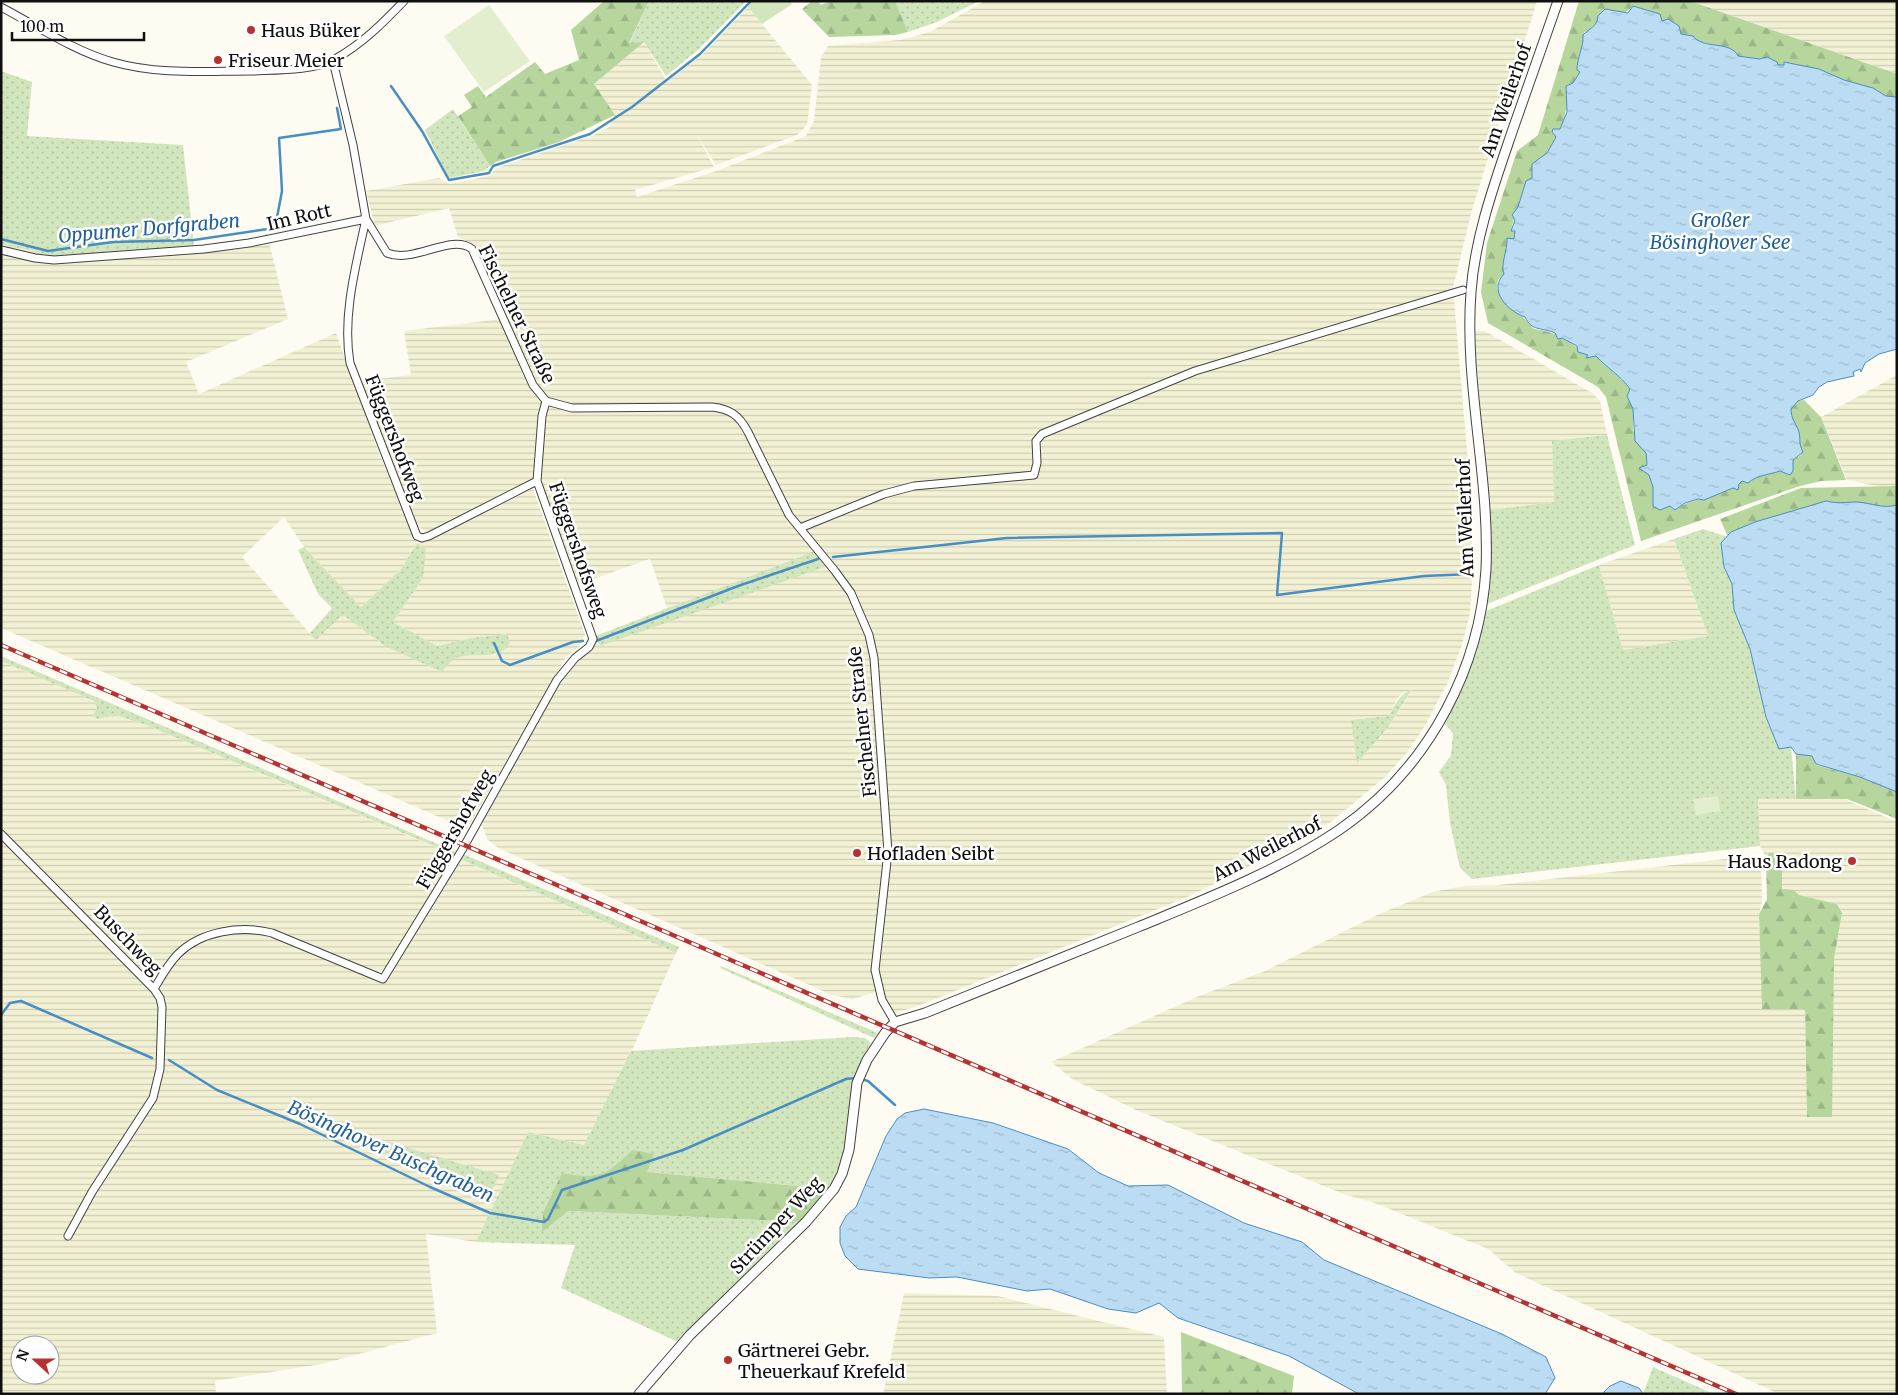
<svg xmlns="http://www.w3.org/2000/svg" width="1898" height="1395" font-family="Merriweather,serif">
<defs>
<pattern id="farmland-rules" width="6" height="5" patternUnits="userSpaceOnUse" patternTransform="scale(1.25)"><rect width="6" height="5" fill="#f3f1d4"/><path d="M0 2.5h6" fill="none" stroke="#cfcdb5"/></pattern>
<pattern id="grass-dots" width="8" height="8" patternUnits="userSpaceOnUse" patternTransform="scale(1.25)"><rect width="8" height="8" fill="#d2e6be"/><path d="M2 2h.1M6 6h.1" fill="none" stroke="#b3c4a2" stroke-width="1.8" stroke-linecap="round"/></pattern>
<pattern id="forest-firs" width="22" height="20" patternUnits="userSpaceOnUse" patternTransform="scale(1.25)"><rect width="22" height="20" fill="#b6d69e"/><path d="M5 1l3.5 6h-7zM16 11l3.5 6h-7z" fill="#9bb687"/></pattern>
<pattern id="water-ripples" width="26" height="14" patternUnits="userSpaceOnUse" patternTransform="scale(1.25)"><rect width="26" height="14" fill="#bbdcf2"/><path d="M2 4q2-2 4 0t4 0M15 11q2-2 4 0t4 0" fill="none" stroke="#a0bcce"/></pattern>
</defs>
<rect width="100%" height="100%" fill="#fefcf2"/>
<path fill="url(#farmland-rules)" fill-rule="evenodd" d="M 985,1 L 1537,1 L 1472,210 L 1453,288 L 1472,508 L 1472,584 L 1470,613 L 1462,645 L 1447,684 L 1426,724 L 1409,750 L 1385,777 L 1331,822 L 1266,858 L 1190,896 L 918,1006 L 892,1014 L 880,991 L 852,999 L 832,995 L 498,848 L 487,839 L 482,825 L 485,815 L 566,667 L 590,648 L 596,636 L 667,608 L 650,559 L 576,585 L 537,479 L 428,533 L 413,523 L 359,381 L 411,375 L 404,331 L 509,318 L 479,247 L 458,237 L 449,208 L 375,226 L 366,191 L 439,178 L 450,184 L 489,176 L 496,168 L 594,135 L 609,127 L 614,116 L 594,84 L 644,42 L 667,82 L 703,54 L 748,7 L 812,85 L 807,125 L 797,135 L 716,165 L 698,137 L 714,167 L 635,190 L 637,197 L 719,170 L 806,136 L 814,121 L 821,57 L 828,46 L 900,40 L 930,32 ZM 1412,690 L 1389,726 L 1352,720 L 1389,716 L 1397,699 L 1402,693 Z
M 1690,1 L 1897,1 L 1897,74 Z
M 267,234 L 288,319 L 186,362 L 199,394 L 336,333 L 379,453 L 417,543 L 533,489 L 585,635 L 579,647 L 566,657 L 467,829 L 1,628 L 1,244 L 54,256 L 194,246 L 249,239 ZM 284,517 L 304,547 L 361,607 L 401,569 L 417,543 L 423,578 L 393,622 L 437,646 L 471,638 L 507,634 L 510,643 L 495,655 L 474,654 L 454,658 L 385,646 L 343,615 L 316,640 L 242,557 Z
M 1474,331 L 1485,331 L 1592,393 L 1600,401 L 1607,435 L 1552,442 L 1554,502 L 1488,510 Z
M 1897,375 L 1897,486 L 1881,487 L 1847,480 L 1821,417 Z
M 1674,539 L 1708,636 L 1623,650 L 1599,565 Z
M 1,661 L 94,701 L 97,708 L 98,718 L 115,715 L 146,725 L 437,848 L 451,861 L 387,969 L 373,973 L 273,931 L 258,927 L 239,927 L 204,936 L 160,972 L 150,977 L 144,976 L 1,831 Z
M 1758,798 L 1844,799 L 1897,822 L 1897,1394 L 1779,1394 L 1516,1273 L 1488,1249 L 1372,1202 L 1346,1195 L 1136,1110 L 1072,1079 L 1051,1062 L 1199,996 L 1265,971 L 1379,914 L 1433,892 L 1462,886 L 1498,885 L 1751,856 L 1761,862 L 1762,901 L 1759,914 L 1763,1009 L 1805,1009 L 1807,1117 L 1842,913 L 1837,904 L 1799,895 L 1794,890 L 1782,890 L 1760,846 Z
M 1,836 L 141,979 L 155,996 L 173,963 L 191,947 L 206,940 L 240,930 L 270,934 L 384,982 L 460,859 L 676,953 L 633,1048 L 584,1145 L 528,1132 L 476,1242 L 426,1234 L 437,1333 L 322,1364 L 215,1381 L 216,1394 L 1,1394 ZM 20,1345 L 50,1345 L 50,1375 L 20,1375 Z
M 904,1293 L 998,1296 L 1164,1337 L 1167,1394 L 883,1394 Z"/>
<path fill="url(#grass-dots)" d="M 649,1 L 746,1 L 699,49 L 666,76 L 644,42 L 629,44 Z
M 895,1 L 977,1 L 977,2 L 937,22 L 908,32 Z
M 1,71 L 32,82 L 27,136 L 183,145 L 194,246 L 54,256 L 1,244 Z
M 453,109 L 490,166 L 484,171 L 450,178 L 447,175 L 425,130 Z
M 1607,435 L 1635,545 L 1487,604 L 1490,568 L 1488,510 L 1554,502 L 1552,441 Z
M 1703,529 L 1728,537 L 1724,567 L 1732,584 L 1734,610 L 1750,649 L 1766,717 L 1779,749 L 1791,747 L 1796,799 L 1758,799 L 1760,846 L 1472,879 L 1460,868 L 1450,823 L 1446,785 L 1439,772 L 1451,755 L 1453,733 L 1445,724 C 1463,687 1477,652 1486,611 L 1599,565 L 1623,650 L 1708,636 L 1674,539 Z
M 417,543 L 426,549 L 423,578 L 393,622 L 437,646 L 471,638 L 507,634 L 510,643 C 499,662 475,651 456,658 C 451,660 446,667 442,672 L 385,646 L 343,615 L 316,640 L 309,634 L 332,608 L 318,594 L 298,550 L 304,547 L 361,607 L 401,569 Z
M 813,552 L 825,567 L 600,646 L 596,636 Z
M 1,656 L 456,852 L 451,861 L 436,847 L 146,725 L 115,715 L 98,719 L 93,716 L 97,708 L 94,701 L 1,661 Z
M 1412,689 L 1389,726 L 1357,763 L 1351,720 L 1389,716 C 1396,703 1399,695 1412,689 Z
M 463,854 L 679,947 L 676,953 L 460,859 Z
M 721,966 L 878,1033 L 874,1038 L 720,968 Z
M 853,1037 L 865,1038 L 871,1043 C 843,1087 856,1143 831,1189 L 647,1172 L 632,1150 C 605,1176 600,1179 562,1173 L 568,1211 L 802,1222 L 678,1342 L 561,1288 L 575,1245 L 476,1242 L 528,1132 L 584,1145 L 631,1051 Z
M 368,1136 L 499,1175 L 490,1195 L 365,1144 Z
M 1653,1367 L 1714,1394 L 1643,1394 Z"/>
<path fill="url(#forest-firs)" d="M 604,1 L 649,1 L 629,43 L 644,42 L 594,84 L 615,115 L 559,142 L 496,162 L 490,166 L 458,116 L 472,107 L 464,95 L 478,86 L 486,97 L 535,62 L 545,74 L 579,60 L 571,30 Z
M 812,1 L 818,1 L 821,5 L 831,1 L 895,1 L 908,32 L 895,35 L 829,37 L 802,9 Z
M 1579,1 L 1690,1 L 1897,74 L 1897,97 L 1886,96 L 1873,88 L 1844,80 L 1819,69 L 1777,65 L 1777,62 L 1767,57 L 1759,59 L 1738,56 L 1729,48 L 1697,41 L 1693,36 L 1681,34 L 1662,22 L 1660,14 L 1633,6 C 1624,18 1608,14 1597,23 C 1592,27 1591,30 1584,32 C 1584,50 1575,53 1580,72 L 1573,83 L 1566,86 C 1570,110 1561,133 1547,152 C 1543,158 1537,160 1532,164 L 1532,178 L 1526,181 L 1512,225 L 1511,231 L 1515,231 L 1514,239 L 1507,238 L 1504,274 L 1498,280 L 1497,289 L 1534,329 C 1560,332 1568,342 1588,355 L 1587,357 L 1596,356 C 1607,368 1620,376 1630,389 L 1627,396 L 1633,409 L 1633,430 L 1646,453 L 1647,465 L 1639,468 L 1649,475 L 1653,487 L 1653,506 L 1660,510 L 1670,506 L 1675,510 C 1696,495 1722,499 1742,481 L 1748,483 C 1757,475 1768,475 1780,471 L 1784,473 L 1793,471 L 1793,460 L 1801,455 L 1791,419 L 1791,409 L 1798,401 L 1804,400 L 1821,417 L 1846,480 L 1821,481 L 1800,486 L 1641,541 L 1606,397 L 1598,387 L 1488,323 L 1481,292 L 1487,243 L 1517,151 L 1538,135 Z
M 1897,486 L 1897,505 L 1886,508 L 1857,502 L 1841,504 L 1826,501 L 1755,522 L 1731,532 L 1728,537 L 1720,519 L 1801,488 Z
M 1796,754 L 1812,756 L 1816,765 L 1860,777 L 1897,792 L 1897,819 L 1847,799 L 1796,799 Z
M 1769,853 L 1782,853 L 1782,889 L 1794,890 L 1799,895 L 1837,904 L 1842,913 L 1834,959 L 1832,1117 L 1807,1117 L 1805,1009 L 1762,1009 L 1759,914 L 1767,899 L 1766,859 Z
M 632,1150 L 654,1154 L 647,1172 L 831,1189 L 802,1222 L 568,1211 L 542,1232 L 543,1213 L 562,1173 C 600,1179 605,1176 632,1150 Z
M 1181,1332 L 1294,1376 L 1292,1394 L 1182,1394 Z"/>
<path fill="#d2e6be" d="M 751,1 L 790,1 L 792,4 L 762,24 L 748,7 Z"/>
<path fill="#e3eecf" d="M 489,5 L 530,61 L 484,92 L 444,36 Z
M 1718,796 L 1720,811 L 1696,815 L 1693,799 Z"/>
<path fill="url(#water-ripples)" stroke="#488ec3" d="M 1633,6 L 1660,14 L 1662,21 L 1668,19 L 1679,26 L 1681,34 L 1693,36 C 1704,50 1730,40 1738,56 L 1759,59 L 1767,57 L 1777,62 L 1778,65 L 1784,65 L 1784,62 L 1819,69 L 1844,80 L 1873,88 L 1886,96 L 1897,97 L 1897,349 L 1879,354 L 1865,363 L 1861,372 L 1860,369 L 1853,372 L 1854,376 L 1827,382 L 1819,387 L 1813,395 L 1798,401 L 1791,409 C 1791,419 1796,423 1799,432 C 1801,440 1798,442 1803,452 L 1793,460 L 1793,471 L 1790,475 L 1780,471 C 1768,475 1757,475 1748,483 L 1742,481 L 1739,484 L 1738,490 L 1733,488 L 1704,500 L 1698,499 L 1685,503 L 1675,510 L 1670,506 L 1660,510 L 1653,506 L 1653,487 L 1649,475 L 1639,468 L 1647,465 L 1646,453 L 1635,441 L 1633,409 L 1627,396 L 1630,389 C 1621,376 1607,368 1596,356 L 1586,358 L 1588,355 L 1578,352 L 1577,346 L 1562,338 L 1558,339 L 1555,333 C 1542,327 1532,332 1525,317 C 1507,311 1488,290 1504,274 C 1500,264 1508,250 1507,238 L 1514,239 L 1515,231 L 1511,231 L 1515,220 L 1512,215 L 1518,207 L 1526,181 L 1532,178 L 1532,164 L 1547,153 L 1556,137 L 1552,132 L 1553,129 L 1560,129 L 1567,112 L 1566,86 L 1573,83 L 1580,72 L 1577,70 C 1577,57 1584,47 1583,35 C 1589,28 1597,28 1598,16 L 1605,9 L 1628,13 Z
M 1826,501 C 1839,504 1845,502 1857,502 C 1872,503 1882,509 1897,505 L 1897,792 L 1860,777 L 1816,764 L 1812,756 L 1796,754 L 1791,747 L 1779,749 L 1766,717 L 1750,649 L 1734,610 L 1732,584 L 1724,567 L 1721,543 L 1731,532 L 1755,522 Z
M 924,1109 L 993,1123 L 1068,1149 L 1099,1173 L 1128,1186 L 1168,1185 L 1244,1223 L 1302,1242 L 1324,1260 L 1502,1334 L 1546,1357 L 1555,1378 L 1545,1394 L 1359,1394 L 1289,1356 L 1178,1318 L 1159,1303 L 1136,1313 L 1108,1309 L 1050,1289 L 1027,1291 L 957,1277 L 929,1278 L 858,1269 L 845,1256 L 840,1243 L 840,1227 L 846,1216 L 856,1207 L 886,1136 L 897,1119 L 905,1113 Z
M 1621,1381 L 1639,1388 L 1643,1394 L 1602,1394 L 1610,1386 Z"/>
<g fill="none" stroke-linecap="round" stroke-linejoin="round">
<path stroke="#488ec3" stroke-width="2.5" d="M 391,86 L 422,131 L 449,180 L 489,173 L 493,166 L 590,134 L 632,107 L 700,54 L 751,1
M 1,239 L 48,251 L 113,242 L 194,240 L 275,228 L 282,191 L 279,138 L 341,129 L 337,108
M 833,557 L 1007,538 L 1282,533 L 1277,595 L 1424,576 L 1471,574
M 596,641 L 738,586 L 818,559
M 494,643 L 502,661 L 510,665 L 573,642 L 583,641
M 1,1015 L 10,1003 L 21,1001 L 152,1058
M 169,1060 L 217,1090 L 300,1124 L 430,1187 L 490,1213 L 544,1222 L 548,1219 L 562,1190 L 683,1150 L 846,1079 L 856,1078
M 861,1079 L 868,1081 L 895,1105"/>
<g stroke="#424242" stroke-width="9">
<path id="minor" d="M 1,7 C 37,26 74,51 113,62 C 158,75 206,71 253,71 C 275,70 315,71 335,59 C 362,44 383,23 404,1
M 333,61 L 353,145 L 366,219 L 387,253 C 414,264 451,233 472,249 L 533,385 L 546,401 L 572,408 L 712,407 C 730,409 739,415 748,432 L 789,515 L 835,571 L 851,593 L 869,635 L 874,658 L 888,852 L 875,970 L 882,1000 L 895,1022
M 366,219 C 356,265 342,316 350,363 L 417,536 L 422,538 L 429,536 L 537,481
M 1,250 L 35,258 L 54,260 L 204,249 L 249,243 L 366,219
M 800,528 L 884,494 L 914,486 L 1034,475 L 1037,463 L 1036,441 L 1042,434 L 1195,371 L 1463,290
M 1,834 L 154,989 C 161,977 168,964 178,954 C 201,931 241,925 272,933 L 383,979 L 462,850 L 557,680 L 575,658 L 589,647 L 593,639 L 537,481 L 542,416 L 546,401
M 68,1236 L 92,1192 L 153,1098 L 160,1069 L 162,1007 L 160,998 L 154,989"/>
</g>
<g stroke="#424242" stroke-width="11">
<path id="tertiary" d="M 639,1394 L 690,1335 L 806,1222 L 834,1189 L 842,1174 L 849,1150 L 857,1083 L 867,1060 L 885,1033 L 895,1022 L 925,1013 C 996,985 1067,956 1138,927 C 1206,899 1278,871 1339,830 C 1384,799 1420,759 1446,710 C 1469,667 1483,619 1486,569 C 1490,477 1464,385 1471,292 C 1475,236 1495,182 1513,129 C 1528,86 1543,44 1558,1"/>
</g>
<use href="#minor" stroke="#fff" stroke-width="7"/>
<use href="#tertiary" stroke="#fff" stroke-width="9"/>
<g stroke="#b53234" stroke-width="4.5">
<path id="rail" d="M 1,645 L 1736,1394"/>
</g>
<use href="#rail" stroke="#fff" stroke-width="2.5" stroke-dasharray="8" stroke-linecap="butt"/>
</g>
<g fill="#b53234" stroke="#fff" stroke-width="2">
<circle cx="251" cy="30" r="5"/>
<circle cx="218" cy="60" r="5"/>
<circle cx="857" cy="853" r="5"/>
<circle cx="1852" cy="861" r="5"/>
<circle cx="728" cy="1360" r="5"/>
</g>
<g text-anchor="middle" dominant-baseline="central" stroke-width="5" stroke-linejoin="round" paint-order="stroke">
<g font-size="18" fill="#0f0f0f" stroke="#fff" text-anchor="start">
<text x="261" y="30">Haus Büker</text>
<text x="228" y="60">Friseur Meier</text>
<text x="867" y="853">Hofladen Seibt</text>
<text x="1842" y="861" text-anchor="end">Haus Radong</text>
<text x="738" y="1350">Gärtnerei Gebr.<tspan x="738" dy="21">Theuerkauf Krefeld</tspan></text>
</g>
<g font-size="18" fill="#0f0f0f" stroke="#fff">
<text transform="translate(1506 100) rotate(-71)">Am Weilerhof</text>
<text transform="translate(299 217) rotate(-13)">Im Rott</text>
<text transform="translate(517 314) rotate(64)">Fischelner Straße</text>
<text transform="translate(395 438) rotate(69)">Függershofweg</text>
<text transform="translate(1465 518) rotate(-92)">Am Weilerhof</text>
<text transform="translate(578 550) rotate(71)">Függershofsweg</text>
<text transform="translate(862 722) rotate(-96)">Fischelner Straße</text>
<text transform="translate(455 829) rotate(-60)">Függershofweg</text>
<text transform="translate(1267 849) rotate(-27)">Am Weilerhof</text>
<text transform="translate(128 940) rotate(46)">Buschweg</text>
<text transform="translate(776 1225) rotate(-47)">Strümper Weg</text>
</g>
<g font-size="19" font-style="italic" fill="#226198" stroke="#fff">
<text x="1720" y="220">Großer<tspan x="1720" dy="22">Bösinghover See</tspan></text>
<text transform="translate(149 228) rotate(-5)">Oppumer Dorfgraben</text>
<text transform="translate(391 1151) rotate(24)">Bösinghover Buschgraben</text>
</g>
</g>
<rect width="1898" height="1395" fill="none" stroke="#0f0f0f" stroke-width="5"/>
<g transform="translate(35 1360) rotate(291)"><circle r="24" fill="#ffffff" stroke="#9f9f9f"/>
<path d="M0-4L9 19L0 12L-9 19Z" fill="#b53234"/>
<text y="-8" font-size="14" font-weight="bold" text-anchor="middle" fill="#0f0f0f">N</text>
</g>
<path d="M12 32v8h132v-8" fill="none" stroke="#0f0f0f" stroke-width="2.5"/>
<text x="20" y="32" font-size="15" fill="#0f0f0f" stroke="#ffffff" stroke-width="4" paint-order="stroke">100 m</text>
</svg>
